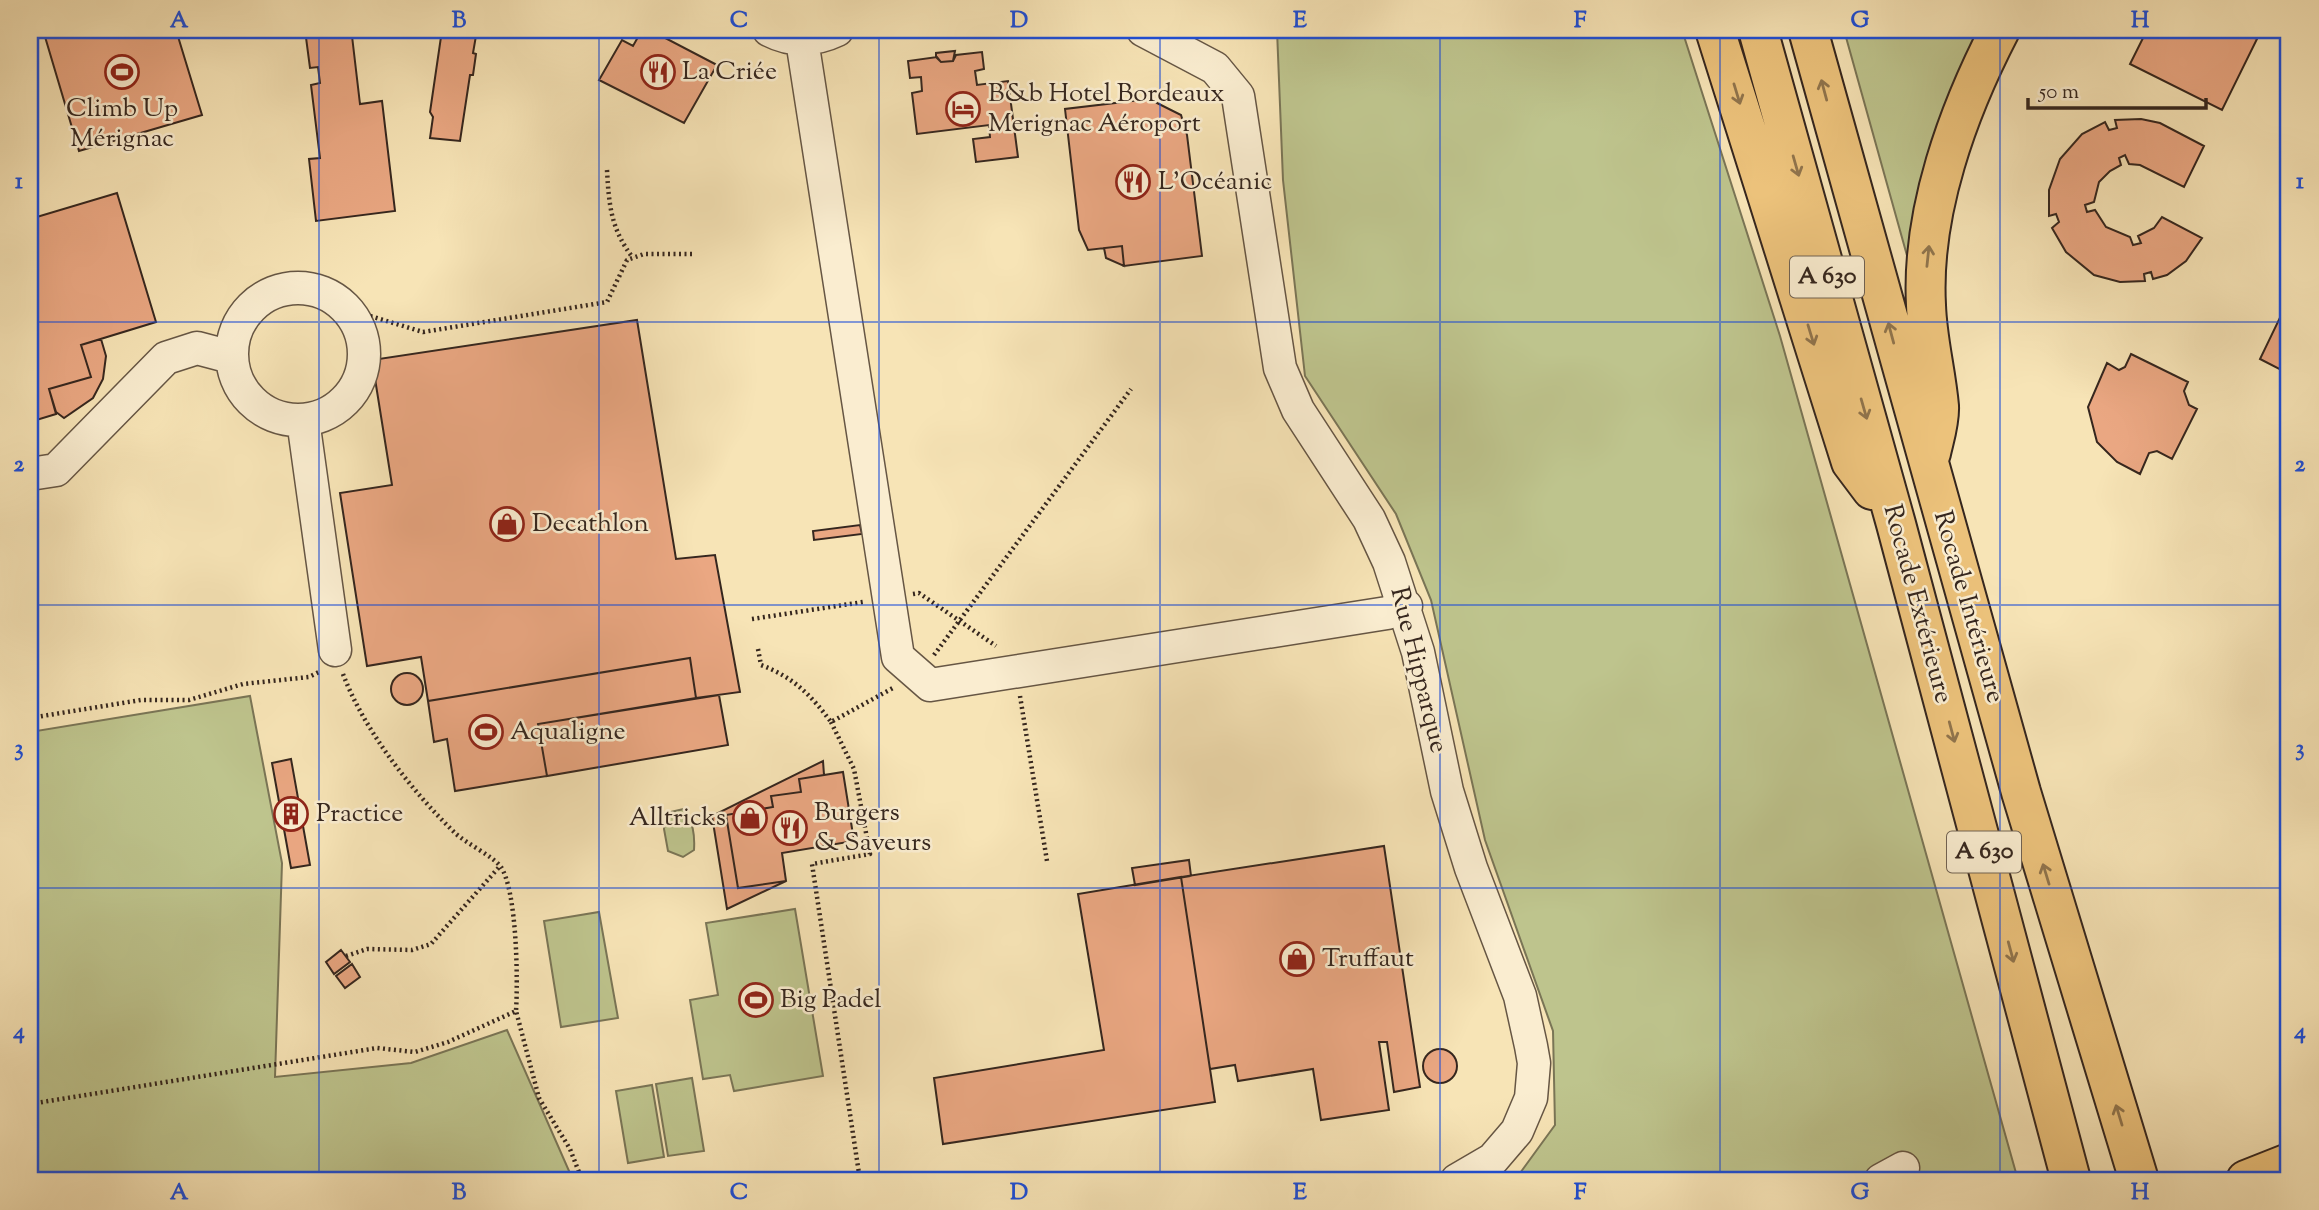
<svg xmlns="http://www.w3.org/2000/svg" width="2319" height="1210" font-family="'Sorts Mill Goudy',serif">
<rect width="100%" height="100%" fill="#f7e4b6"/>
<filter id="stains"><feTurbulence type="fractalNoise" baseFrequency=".00286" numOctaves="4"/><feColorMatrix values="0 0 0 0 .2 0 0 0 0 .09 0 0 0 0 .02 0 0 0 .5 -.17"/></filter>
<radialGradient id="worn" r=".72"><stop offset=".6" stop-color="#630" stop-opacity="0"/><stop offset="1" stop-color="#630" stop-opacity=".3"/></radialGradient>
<path fill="#bec48d" stroke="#7a7556" stroke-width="2" d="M 1277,30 L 1682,30 L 1780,336 L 2018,1180 L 1515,1180 L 1555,1125 L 1553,1031 L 1485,840 L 1431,600 L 1396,514 L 1305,376 L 1283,180 Z
M 1844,30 L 1987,30 L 1913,277 Z
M 250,696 L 282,863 L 275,1077 L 411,1063 L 507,1030 L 573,1180 L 30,1180 L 30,732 Z
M 684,809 C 693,823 695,834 694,850 L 683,857 L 668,851 L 664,829 L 666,813 Z
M 795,909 L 823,1076 L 734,1091 L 730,1075 L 703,1079 L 690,1000 L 718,995 L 706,923 Z
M 599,912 L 618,1018 L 561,1027 L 544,921 Z
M 692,1078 L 704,1151 L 668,1156 L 656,1084 Z
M 652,1085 L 664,1157 L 628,1163 L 616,1091 Z"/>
<path fill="#eaa782" stroke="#35261e" stroke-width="2" d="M 43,30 L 176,30 L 202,115 L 79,151 Z
M 305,30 L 374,30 L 374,34 L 352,36 L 360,104 L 382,101 L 395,211 L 316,221 L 309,159 L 320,158 L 311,85 L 320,83 L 318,67 L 310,68 Z
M 442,30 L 477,30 L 473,53 L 476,54 L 473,75 L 470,75 L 460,141 L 430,138 L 433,117 L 430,112 Z
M 642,30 L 650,30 L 717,65 L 684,123 L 599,80 L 622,40 L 633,46 Z
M 2147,30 L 2238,30 L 2257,39 L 2222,110 L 2130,64 Z
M 955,51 L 953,61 L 941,62 L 936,57 L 936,53 Z
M 982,52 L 984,69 L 975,71 L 977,85 L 1008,81 L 1018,157 L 976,162 L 973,139 L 990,137 L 989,125 L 917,134 L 912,93 L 922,91 L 921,77 L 910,78 L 908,61 L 937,57 L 941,62 L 953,61 L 956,55 Z
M 1149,99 L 1181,115 L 1187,135 L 1202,256 L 1124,266 L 1122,246 L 1088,250 L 1079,230 L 1065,109 Z
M 2141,119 L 2160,123 L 2204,146 L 2184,187 L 2140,165 L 2129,164 L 2125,155 L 2119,158 L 2121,165 L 2110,171 L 2099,182 L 2094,202 L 2085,205 L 2087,212 L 2095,210 L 2106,227 L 2130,237 L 2133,245 L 2141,243 L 2138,236 L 2154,228 L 2162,217 L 2202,238 L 2186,261 L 2167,275 L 2153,279 L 2151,272 L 2144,274 L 2145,281 L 2120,282 L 2094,275 L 2066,252 L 2052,228 L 2059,222 L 2056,214 L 2049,216 L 2049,190 L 2060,159 L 2082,134 L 2105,122 L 2109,130 L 2117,128 L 2115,120 Z
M 117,193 L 156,322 L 81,345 L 91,377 L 49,389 L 56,414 L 30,422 L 30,219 Z
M 1122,246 L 1124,266 L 1106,258 L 1104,248 Z
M 2289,299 L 2289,374 L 2260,359 Z
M 637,320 L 676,559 L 715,555 L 740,692 L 696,698 L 690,658 L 428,701 L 421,657 L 367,666 L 340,493 L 392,485 L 372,360 Z
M 101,339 L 106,356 L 103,379 L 93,398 L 64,418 L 56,412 L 49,389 L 91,377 L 81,345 Z
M 2131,354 L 2188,382 L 2184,391 L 2189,405 L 2197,409 L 2172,459 L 2157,451 L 2149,453 L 2140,474 L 2117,462 L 2097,442 L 2088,407 L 2107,363 L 2119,370 L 2125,367 Z
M 860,525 L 862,534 L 814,540 L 813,531 Z
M 690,658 L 696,698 L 538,724 L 547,776 L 455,791 L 447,739 L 434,742 L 428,701 Z
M391 689a16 16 0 1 1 32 0a16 16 0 1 1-32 0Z
M 719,695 L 728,745 L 547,776 L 538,724 Z
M 291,759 L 310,865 L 291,868 L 272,763 Z
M 823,761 L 824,775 L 799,779 L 801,792 L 771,796 L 773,807 L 726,815 L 738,888 L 786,881 L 727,909 L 712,816 Z
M 843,772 L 854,841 L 782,853 L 786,881 L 738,888 L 726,815 L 773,807 L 771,796 L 801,792 L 799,779 Z
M 1384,846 L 1420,1087 L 1394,1092 L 1387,1042 L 1379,1042 L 1389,1110 L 1321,1120 L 1313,1069 L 1238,1081 L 1235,1065 L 1210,1069 L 1181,877 Z
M 1189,860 L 1191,876 L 1135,885 L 1132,868 Z
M 1181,877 L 1215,1102 L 943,1144 L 934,1078 L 1104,1050 L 1078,894 Z
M 341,950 L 350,962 L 334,974 L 326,962 Z
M 352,964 L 360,977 L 345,988 L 336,976 Z
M1423 1066a17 17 0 1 1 34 0a17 17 0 1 1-34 0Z"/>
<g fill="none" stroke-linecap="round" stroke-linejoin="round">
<g stroke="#665644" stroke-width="35">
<path id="minor" d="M 769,30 C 792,42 814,41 837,30
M 1143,30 L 1215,68 L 1238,96 L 1280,368 L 1298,410 L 1369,519 L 1389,562 L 1418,652 L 1447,791 L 1471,868 L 1520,996 L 1531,1046 L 1534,1063 L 1531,1098 L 1517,1131 L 1493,1159 L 1457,1180
M 802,40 L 898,657 L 930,685 L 1387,613 L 1406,606
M232 354a66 66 0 1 1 132 0a66 66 0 1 1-132 0Z
M 303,420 L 335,650
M 30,474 L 56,470 L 166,358 L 197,348 L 231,357
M 1881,1180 L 1903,1168"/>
</g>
<g stroke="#35261e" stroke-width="42">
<path id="major" d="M 2246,1180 L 2289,1163"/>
</g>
<g stroke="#35261e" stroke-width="42">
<path id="highway" d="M 1715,30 L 1851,462 L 1872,490
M 1758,30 L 1896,524 L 2071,1180
M 1808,30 L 2021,792 L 2139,1180
M 1931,453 C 1934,439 1940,421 1939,406 C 1936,372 1927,339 1926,305 C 1921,212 1958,111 2000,30"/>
</g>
<path stroke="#35261e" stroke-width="4.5" stroke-dasharray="2 3.5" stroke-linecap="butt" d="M 607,170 C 609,206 611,229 633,258
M 355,322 L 370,316 L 423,332 L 607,302 L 627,260 L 644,254 L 693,254
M 913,594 L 919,593 L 996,646
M 752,619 L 863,602
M 758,649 L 761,665 C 793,677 811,695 831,722 L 893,688
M 934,655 L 1131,389
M 343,674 C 364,730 411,790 454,832 C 465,843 493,856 501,867 C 517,892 518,980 516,1011
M 1020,696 L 1047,861
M 30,718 L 141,700 L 189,700 L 243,684 L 309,677 L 321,671
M 831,722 L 854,769 L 870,854 L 812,864 L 860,1180
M 346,956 L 367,949 L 412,950 L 431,944 L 500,866
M 30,1104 L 377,1048 L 415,1052 L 448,1042 L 516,1011 L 539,1098 L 570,1149 L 582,1180
M 2199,1180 L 2217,1173"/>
<use href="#minor" stroke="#faedd0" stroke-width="32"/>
<use href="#major" stroke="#ecc27b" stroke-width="38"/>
<use href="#highway" stroke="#ecc27b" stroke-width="38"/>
</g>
<defs><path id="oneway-shaft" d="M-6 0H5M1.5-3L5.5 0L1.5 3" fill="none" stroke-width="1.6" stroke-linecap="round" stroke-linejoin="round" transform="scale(1.75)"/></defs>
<g stroke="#90744c">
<use href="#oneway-shaft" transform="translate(1824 90) rotate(-105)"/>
<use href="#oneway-shaft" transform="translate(1737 94) rotate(73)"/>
<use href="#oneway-shaft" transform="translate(1796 166) rotate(74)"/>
<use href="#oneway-shaft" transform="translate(1928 256) rotate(-84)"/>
<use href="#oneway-shaft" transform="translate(1891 333) rotate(-105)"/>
<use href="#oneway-shaft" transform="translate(1811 335) rotate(73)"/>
<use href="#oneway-shaft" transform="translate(1864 409) rotate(74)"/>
<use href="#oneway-shaft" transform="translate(1952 732) rotate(75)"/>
<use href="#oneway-shaft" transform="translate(2046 874) rotate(-107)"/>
<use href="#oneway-shaft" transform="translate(2011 952) rotate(75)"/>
<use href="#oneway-shaft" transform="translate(2119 1115) rotate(-107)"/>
</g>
<path fill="none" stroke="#1d4ed8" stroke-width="2" stroke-opacity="0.55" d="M 319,30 L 319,1180M 599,30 L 599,1180M 879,30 L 879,1180M 1160,30 L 1160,1180M 1440,30 L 1440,1180M 1720,30 L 1720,1180M 2000,30 L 2000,1180M 30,322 L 2289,322M 30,605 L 2289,605M 30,888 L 2289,888"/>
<defs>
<g id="stadium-ring" transform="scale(1.75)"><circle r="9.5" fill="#faedd0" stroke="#8f2418" stroke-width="1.5"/><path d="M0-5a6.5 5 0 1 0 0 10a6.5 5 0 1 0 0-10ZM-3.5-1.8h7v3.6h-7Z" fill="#8f2418"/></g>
<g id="restaurant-ring" transform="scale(1.75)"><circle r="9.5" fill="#faedd0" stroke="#8f2418" stroke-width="1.5"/><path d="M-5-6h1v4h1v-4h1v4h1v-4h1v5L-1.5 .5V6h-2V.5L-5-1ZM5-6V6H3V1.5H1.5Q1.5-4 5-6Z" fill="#8f2418"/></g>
<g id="hotel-ring" transform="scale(1.75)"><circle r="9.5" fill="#faedd0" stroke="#8f2418" stroke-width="1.5"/><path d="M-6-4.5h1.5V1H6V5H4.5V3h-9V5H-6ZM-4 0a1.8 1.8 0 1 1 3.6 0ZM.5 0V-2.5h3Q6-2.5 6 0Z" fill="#8f2418"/></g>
<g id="shop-ring" transform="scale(1.75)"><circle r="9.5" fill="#faedd0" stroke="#8f2418" stroke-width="1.5"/><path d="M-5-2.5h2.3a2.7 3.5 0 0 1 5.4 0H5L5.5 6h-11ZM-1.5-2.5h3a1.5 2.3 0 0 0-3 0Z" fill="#8f2418"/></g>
<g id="building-ring" transform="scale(1.75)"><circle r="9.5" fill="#faedd0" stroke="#8f2418" stroke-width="1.5"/><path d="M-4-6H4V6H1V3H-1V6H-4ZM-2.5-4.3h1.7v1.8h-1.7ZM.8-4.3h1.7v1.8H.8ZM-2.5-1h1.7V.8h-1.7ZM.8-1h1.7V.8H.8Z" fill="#8f2418"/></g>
</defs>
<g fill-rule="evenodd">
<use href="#stadium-ring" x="122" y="72"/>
<use href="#restaurant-ring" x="658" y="72"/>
<use href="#hotel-ring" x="963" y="109"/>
<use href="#restaurant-ring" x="1133" y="182"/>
<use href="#shop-ring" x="507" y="524"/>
<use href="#stadium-ring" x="486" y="732"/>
<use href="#building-ring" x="291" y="814"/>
<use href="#shop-ring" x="750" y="818"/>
<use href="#restaurant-ring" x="790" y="828"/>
<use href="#shop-ring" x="1297" y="959"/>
<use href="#stadium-ring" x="756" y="1000"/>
</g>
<g text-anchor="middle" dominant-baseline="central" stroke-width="5" stroke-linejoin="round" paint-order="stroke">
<g fill="#faedd0" stroke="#706253" stroke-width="2">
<rect x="1790" y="256.5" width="74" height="41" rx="5"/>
<rect x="1947" y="831.5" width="74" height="41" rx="5"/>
</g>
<g font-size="24" font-weight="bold" fill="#35261e">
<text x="1827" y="277">A 630</text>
<text x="1984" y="852">A 630</text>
</g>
<g font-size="26" fill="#35261e" stroke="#faedd0" text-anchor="start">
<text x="682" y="72">La Criée</text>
<text x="988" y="94">B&amp;b Hotel Bordeaux<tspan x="988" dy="30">Merignac Aéroport</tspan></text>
<text x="122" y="109" text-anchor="middle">Climb Up<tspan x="122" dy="30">Mérignac</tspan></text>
<text x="1158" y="182">L’Océanic</text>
<text x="532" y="524">Decathlon</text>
<text x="510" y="732">Aqualigne</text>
<text x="814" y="813">Burgers<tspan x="814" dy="30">&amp; Saveurs</tspan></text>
<text x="316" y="814">Practice</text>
<text x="726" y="818" text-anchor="end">Alltricks</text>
<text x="1322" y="959">Truffaut</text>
<text x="780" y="1000">Big Padel</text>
</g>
<g font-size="26" fill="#35261e" stroke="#faedd0">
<text transform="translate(1917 604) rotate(75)">Rocade Extérieure</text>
<text transform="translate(1968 607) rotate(74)">Rocade Intérieure</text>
<text transform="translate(1418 670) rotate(76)">Rue Hipparque</text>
</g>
</g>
<rect width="2319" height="1210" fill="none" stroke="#f7e4b6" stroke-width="77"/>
<path d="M2028 98v10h178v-10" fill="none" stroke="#35261e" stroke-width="3.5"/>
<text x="2039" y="98" font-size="21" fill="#35261e" stroke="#faedd0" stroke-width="5" paint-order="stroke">50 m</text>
<rect x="38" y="38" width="2242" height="1134" fill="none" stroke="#1d4ed8" stroke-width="2.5"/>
<g font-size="23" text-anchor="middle" font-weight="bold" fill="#1d4ed8">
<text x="179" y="27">A</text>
<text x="459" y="27">B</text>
<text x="739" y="27">C</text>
<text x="1019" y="27">D</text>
<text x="1300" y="27">E</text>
<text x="1580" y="27">F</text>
<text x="1860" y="27">G</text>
<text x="2140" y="27">H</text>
<text x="19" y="188">1</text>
<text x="2300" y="188">1</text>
<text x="19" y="471">2</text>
<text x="2300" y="471">2</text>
<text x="19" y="755">3</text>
<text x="2300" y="755">3</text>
<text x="19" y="1038">4</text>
<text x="2300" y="1038">4</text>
<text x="179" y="1199">A</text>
<text x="459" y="1199">B</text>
<text x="739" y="1199">C</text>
<text x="1019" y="1199">D</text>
<text x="1300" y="1199">E</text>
<text x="1580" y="1199">F</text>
<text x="1860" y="1199">G</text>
<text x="2140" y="1199">H</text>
</g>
<rect width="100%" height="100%" filter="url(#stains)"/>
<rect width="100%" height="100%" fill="url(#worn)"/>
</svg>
